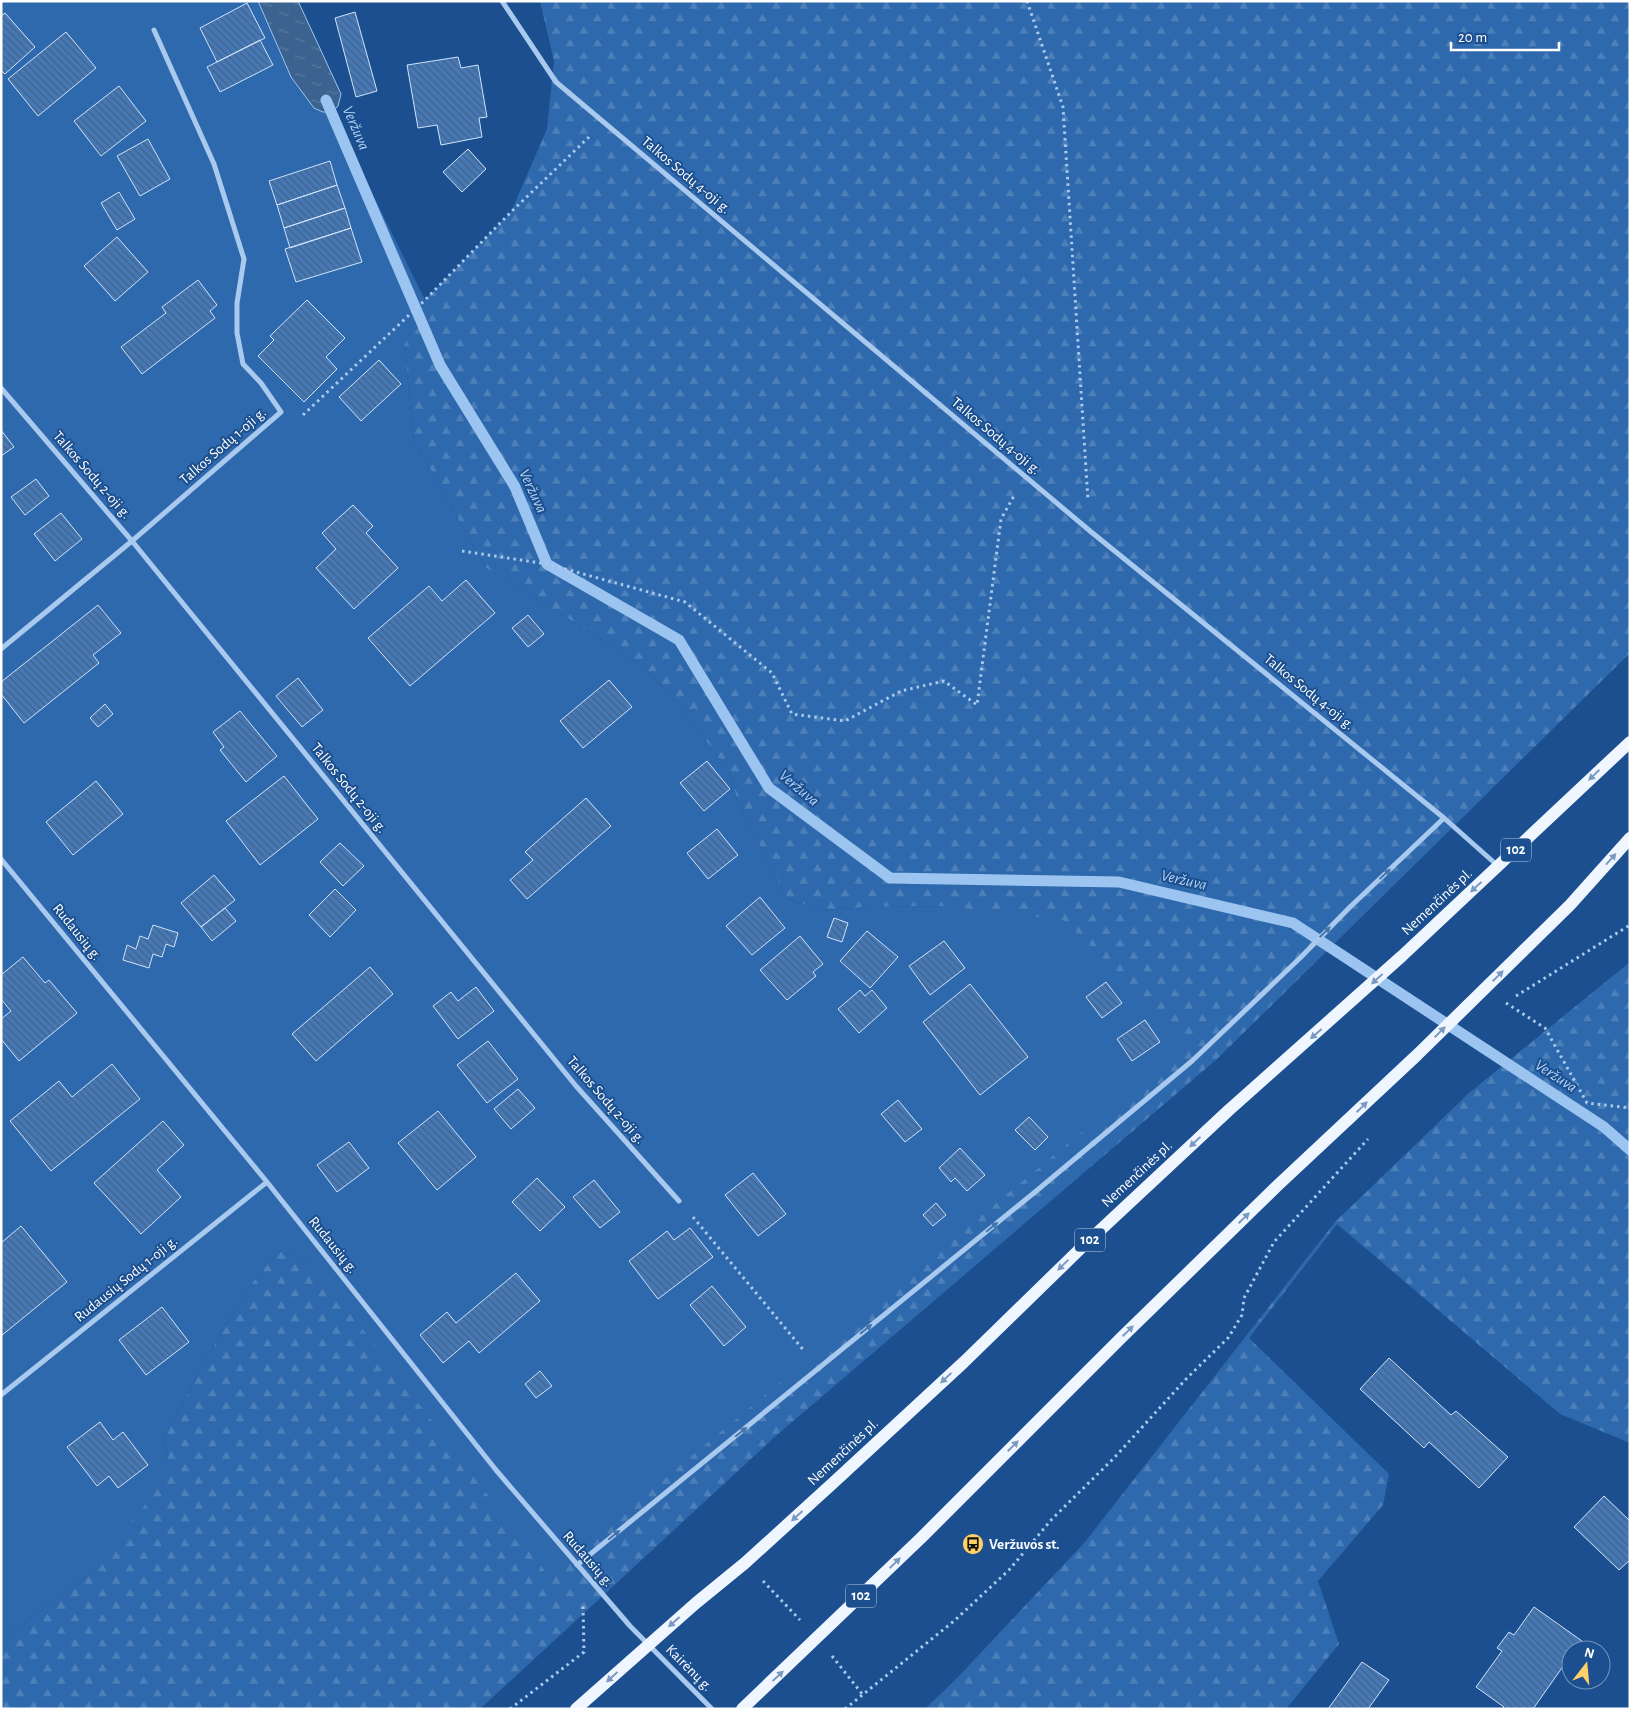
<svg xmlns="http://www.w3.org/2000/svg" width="1631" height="1710" font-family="'Alegreya Sans',sans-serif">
<defs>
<pattern id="forest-firs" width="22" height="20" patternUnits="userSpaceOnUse" patternTransform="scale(1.25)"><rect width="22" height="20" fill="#2e69ad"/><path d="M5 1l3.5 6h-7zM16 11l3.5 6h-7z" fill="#4d80b9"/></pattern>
<pattern id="water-ripples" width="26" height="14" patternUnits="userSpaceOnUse" patternTransform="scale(1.25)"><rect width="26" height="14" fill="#3c6290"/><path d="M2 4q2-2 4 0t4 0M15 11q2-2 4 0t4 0" fill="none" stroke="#597aa1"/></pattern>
<pattern id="building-back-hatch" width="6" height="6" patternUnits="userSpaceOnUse" patternTransform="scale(1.25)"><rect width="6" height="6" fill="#4478b7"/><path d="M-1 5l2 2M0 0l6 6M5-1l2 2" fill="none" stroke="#486282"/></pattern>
</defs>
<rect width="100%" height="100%" fill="#1b4f8f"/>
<path fill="url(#forest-firs)" d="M 540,1 L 1630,1 L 1630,653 L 1217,1059 L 777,1435 L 480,1709 L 1,1709 L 1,1641 L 89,1574 L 168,1459 L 164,1439 L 206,1359 L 252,1283 L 278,1251 L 312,1262 L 946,906 L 871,907 L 820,910 L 787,898 L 739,806 L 729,772 L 682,709 L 650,674 L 619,650 L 486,568 L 414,441 L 404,345 L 425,300 L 511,212 L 547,129 L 554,61 Z
M 1630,962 L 1630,1443 L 1560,1414 L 1337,1224 L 1249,1338 L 1389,1474 L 1383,1505 L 1318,1581 L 1339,1644 L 1286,1709 L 925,1709 L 958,1677 L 1085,1542 L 1335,1222 L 1469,1093 Z"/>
<path fill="#2e69ad" d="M 1,1 L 258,1 L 323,112 L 332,112 L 425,300 L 404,345 L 414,441 L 486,568 L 619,650 L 650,674 L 682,709 L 729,772 L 739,806 L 787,898 L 820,910 L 871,907 L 946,906 L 1063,920 L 1190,1042 L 548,1575 L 312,1262 L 278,1251 L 252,1283 L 206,1359 L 164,1439 L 168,1459 L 154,1494 L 89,1574 L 1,1641 Z"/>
<path fill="url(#water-ripples)" stroke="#9cc4f0" d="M 258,1 L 298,1 L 341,94 L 338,106 L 332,112 L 323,112 L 314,108 L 291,77 Z"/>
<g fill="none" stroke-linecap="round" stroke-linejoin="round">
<path stroke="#9cc4f0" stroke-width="11" d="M 326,100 L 440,365 L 515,487 L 547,564 L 679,640 L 769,788 L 890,878 L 1119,882 L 1293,923 L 1604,1127 L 1630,1150"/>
</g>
<path fill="url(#building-back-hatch)" stroke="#cfe3fa" d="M 247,3 L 265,38 L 217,62 L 200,28 Z
M 355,12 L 377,91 L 356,97 L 335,18 Z
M 5,13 L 35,47 L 5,74 L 1,70 L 1,16 Z
M 66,32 L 96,68 L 38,116 L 8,79 Z
M 260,40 L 273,65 L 220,92 L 207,67 Z
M 458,57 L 461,68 L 478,65 L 487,117 L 479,118 L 482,137 L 441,145 L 437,125 L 418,128 L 407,65 Z
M 119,86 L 146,121 L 101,156 L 74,121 Z
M 148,139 L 170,179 L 140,196 L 117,156 Z
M 468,149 L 486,169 L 462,192 L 443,172 Z
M 330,161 L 337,185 L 277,205 L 269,181 Z
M 337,185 L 345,208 L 284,228 L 277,205 Z
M 119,192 L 135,219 L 117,230 L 101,203 Z
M 345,208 L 351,228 L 290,248 L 284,228 Z
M 351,228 L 362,262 L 296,282 L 285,249 Z
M 117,237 L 148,272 L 115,301 L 84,266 Z
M 198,280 L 217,305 L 210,311 L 215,318 L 142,374 L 121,347 L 166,313 L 162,307 Z
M 307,300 L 345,338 L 326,357 L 337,369 L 304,402 L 258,356 L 274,340 L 270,336 Z
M 379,360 L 401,384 L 361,421 L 339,397 Z
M 1,430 L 14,447 L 1,456 Z
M 36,479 L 49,496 L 25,515 L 11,497 Z
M 353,505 L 373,526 L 366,533 L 398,568 L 354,609 L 316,568 L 336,549 L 322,533 Z
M 61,513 L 82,539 L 55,561 L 34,534 Z
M 466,580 L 495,613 L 410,686 L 368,638 L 429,586 L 442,601 Z
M 98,605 L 121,633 L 93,655 L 99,663 L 24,723 L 1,694 L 1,682 Z
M 528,615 L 544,634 L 528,647 L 512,628 Z
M 298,678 L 323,710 L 302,727 L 276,696 Z
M 609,680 L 632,707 L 583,748 L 560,721 Z
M 105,704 L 113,714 L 98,727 L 90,718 Z
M 240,711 L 277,756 L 246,782 L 220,750 L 224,747 L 213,732 Z
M 707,761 L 730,789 L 704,811 L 680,783 Z
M 284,776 L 318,819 L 260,865 L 226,821 Z
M 96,781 L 123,814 L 73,855 L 46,822 Z
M 586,798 L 611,826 L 527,899 L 510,880 L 533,860 L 525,852 Z
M 717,829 L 738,855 L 708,879 L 687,853 Z
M 340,843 L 364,866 L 343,886 L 320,862 Z
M 214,875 L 235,900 L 201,927 L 181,903 Z
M 335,889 L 356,910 L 330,937 L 309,915 Z
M 760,897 L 785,928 L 752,955 L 726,926 Z
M 225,908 L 236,921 L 212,941 L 201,927 Z
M 834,918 L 848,923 L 842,942 L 827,937 Z
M 153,925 L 178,933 L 174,947 L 166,944 L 162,957 L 153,954 L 149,968 L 123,960 L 127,945 L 136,949 L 140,936 L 148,939 Z
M 867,931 L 898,957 L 870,988 L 840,961 Z
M 800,936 L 823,964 L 813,972 L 816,976 L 787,1000 L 760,970 Z
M 944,941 L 965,968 L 930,995 L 909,966 Z
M 23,957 L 45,983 L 49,980 L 77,1013 L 19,1061 L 1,1039 L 1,1019 L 11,1011 L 1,999 L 1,975 Z
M 370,967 L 393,994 L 316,1061 L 292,1034 Z
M 1106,982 L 1122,1003 L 1102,1018 L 1086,997 Z
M 970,984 L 1028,1057 L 980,1095 L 923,1022 Z
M 476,987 L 494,1011 L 458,1039 L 433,1006 L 451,992 L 458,1001 Z
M 860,990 L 865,996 L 872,990 L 887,1008 L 859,1033 L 838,1009 Z
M 1145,1020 L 1160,1042 L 1132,1061 L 1117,1039 Z
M 488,1041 L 518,1079 L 487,1103 L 457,1065 Z
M 112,1064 L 140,1099 L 51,1171 L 10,1121 L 59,1081 L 72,1097 Z
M 518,1089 L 535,1108 L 511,1129 L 494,1109 Z
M 898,1100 L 922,1129 L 905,1142 L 881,1114 Z
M 438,1111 L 476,1157 L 437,1190 L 398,1143 Z
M 1029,1117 L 1048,1137 L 1035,1150 L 1015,1130 Z
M 163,1121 L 184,1145 L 157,1170 L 181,1197 L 141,1234 L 94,1183 Z
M 349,1142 L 369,1168 L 337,1192 L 317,1165 Z
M 960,1148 L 985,1175 L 967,1191 L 955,1178 L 951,1182 L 939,1168 Z
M 753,1173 L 786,1214 L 758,1236 L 725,1195 Z
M 537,1178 L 565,1207 L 540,1231 L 512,1202 Z
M 594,1180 L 620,1212 L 600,1228 L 573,1197 Z
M 936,1203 L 946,1215 L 933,1226 L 923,1215 Z
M 21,1226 L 67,1282 L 1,1336 L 1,1243 Z
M 690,1228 L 713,1257 L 658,1299 L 629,1261 L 667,1231 L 674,1240 Z
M 516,1273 L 540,1301 L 479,1353 L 469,1341 L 443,1363 L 420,1335 L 447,1312 L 456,1323 Z
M 712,1286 L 746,1327 L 724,1346 L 690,1305 Z
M 162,1307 L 189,1342 L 146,1375 L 119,1340 Z
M 1389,1358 L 1451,1415 L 1456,1411 L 1508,1457 L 1479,1488 L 1429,1442 L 1424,1448 L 1360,1389 Z
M 540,1371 L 552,1386 L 536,1398 L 525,1384 Z
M 100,1422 L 113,1440 L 123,1432 L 148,1465 L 118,1488 L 109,1476 L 97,1486 L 67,1447 Z
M 1604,1496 L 1630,1521 L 1630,1560 L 1619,1570 L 1574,1527 Z
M 1534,1607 L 1582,1641 L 1575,1650 L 1571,1650 L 1571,1655 L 1533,1709 L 1502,1709 L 1504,1707 L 1476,1687 L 1502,1651 L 1497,1648 L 1509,1632 L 1514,1635 Z
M 1362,1662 L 1389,1680 L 1368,1709 L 1328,1709 Z"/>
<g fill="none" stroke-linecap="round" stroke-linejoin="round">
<path stroke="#a9c9ee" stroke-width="3" stroke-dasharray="2.5 4" stroke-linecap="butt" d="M 1027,1 L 1063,107 L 1088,501
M 303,415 L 425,300 L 511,212 L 589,137
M 462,551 L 547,564 L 685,602 L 772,673 L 792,714 L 845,721 L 901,691 L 944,681 L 977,705 L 1001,519 L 1015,494
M 1516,996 L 1630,925
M 1506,1003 L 1545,1028 L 1587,1103 L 1630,1108
M 693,1217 L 805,1352
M 763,1581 L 800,1620
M 832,1656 L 863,1695
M 510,1709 L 584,1652 L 583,1606
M 845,1709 L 954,1621 L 1009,1570 L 1052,1519 L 1114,1458 L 1187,1378 L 1228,1338 L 1242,1315 L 1244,1298 L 1274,1242 L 1368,1139"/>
<path stroke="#a9c9ee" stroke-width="5" d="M 502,1 L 556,82 L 1090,531 L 1444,818 L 1498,866
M 1,388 L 132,541 L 576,1086 L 679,1201
M 1,649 L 132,541 L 281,412 L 261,383 L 243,364 L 237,333 L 237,303 L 244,259 L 214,164 L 154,30
M 1,859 L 267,1182 L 496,1470 L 630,1626 L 712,1709
M 1,1395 L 267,1182
M 577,1565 L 1035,1192 L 1192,1061 L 1300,958 L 1350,907 L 1444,818"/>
<path stroke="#f0f6ff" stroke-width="12" d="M 576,1709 L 696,1603 L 745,1563 L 833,1483 L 964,1362 L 1080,1249 L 1229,1110 L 1402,956 L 1630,742
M 742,1709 L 921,1538 L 1121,1338 L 1277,1186 L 1417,1055 L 1570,905 L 1630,838"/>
</g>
<defs><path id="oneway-solid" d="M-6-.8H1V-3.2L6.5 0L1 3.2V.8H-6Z" transform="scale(1.25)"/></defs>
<g fill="#7b9ac1">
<use href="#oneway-solid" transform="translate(1594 775) rotate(136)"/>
<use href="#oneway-solid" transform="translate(1611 859) rotate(-48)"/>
<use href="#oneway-solid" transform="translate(1476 887) rotate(137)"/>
<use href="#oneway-solid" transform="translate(1498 976) rotate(-44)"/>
<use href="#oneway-solid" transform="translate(1377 979) rotate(138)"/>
<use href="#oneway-solid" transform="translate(1440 1032) rotate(-44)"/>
<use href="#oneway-solid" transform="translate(1316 1034) rotate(139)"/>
<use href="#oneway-solid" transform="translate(1362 1107) rotate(-44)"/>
<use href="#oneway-solid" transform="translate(1195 1142) rotate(137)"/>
<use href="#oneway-solid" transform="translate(1244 1218) rotate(-44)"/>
<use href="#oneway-solid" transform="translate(1063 1265) rotate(136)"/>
<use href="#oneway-solid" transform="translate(1128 1331) rotate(-44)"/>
<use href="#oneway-solid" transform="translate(946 1378) rotate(137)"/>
<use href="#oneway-solid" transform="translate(1013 1446) rotate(-45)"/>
<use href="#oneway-solid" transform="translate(797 1516) rotate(138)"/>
<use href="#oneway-solid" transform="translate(895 1563) rotate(-44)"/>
<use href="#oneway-solid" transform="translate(674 1622) rotate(139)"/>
<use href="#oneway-solid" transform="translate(778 1676) rotate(-43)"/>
<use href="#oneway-solid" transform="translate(612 1677) rotate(138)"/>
</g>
<g fill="#4674ac">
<use href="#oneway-solid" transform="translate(1385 874) rotate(-43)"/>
<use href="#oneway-solid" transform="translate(1325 932) rotate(-45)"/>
<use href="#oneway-solid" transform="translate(992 1227) rotate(-39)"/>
<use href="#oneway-solid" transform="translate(866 1329) rotate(-39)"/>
<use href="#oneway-solid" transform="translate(741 1432) rotate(-39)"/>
<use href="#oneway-solid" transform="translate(614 1535) rotate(-39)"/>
</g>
<defs>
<g id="bus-disc" transform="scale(1.125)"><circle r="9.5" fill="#ffd166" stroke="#1b4f8f"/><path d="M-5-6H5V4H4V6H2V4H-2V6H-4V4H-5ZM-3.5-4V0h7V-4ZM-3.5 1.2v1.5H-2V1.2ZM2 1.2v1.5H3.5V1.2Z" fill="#111"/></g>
</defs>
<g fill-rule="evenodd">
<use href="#bus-disc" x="973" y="1544"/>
</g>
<g text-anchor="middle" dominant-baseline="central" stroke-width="4" stroke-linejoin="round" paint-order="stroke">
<g fill="#1b4f8f" stroke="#bbcadd" stroke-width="1">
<rect x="1501" y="838.5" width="30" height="23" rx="4"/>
<rect x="1075" y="1228.5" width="30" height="23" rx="4"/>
<rect x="846" y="1584.5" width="30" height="23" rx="4"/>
</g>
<g font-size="14" font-weight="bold" fill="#fff">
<text x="1516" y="850">102</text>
<text x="1090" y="1240">102</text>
<text x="861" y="1596">102</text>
</g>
<g font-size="15" fill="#fff" stroke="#1b4f8f">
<text transform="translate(686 175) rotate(40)">Talkos Sodų 4-oji g.</text>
<text transform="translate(996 436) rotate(40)">Talkos Sodų 4-oji g.</text>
<text transform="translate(223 446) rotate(-41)">Talkos Sodų 1-oji g.</text>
<text transform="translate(92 475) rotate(49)">Talkos Sodų 2-oji g.</text>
<text transform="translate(1309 692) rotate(39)">Talkos Sodų 4-oji g.</text>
<text transform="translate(349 788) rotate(51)">Talkos Sodų 2-oji g.</text>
<text transform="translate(1437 902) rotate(-43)">Nemenčinės pl.</text>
<text transform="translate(77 932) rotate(51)">Rudausių g.</text>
<text transform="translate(606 1100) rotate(49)">Talkos Sodų 2-oji g.</text>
<text transform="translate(1137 1174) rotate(-43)">Nemenčinės pl.</text>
<text transform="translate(333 1245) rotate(51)">Rudausių g.</text>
<text transform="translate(126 1279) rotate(-39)">Rudausių Sodų 1-oji g.</text>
<text transform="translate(843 1452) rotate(-43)">Nemenčinės pl.</text>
<text transform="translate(588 1559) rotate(49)">Rudausių g.</text>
<text transform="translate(689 1668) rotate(45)">Kairėnų g.</text>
</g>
<g font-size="15" font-weight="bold" fill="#fff" stroke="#1b4f8f" text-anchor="start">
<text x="989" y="1544">Veržuvos st.</text>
</g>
<g font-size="16" font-style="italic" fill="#b5d3f5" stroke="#1b4f8f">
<text transform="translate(356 128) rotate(67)">Veržuva</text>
<text transform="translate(533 491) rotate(65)">Veržuva</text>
<text transform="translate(799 788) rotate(40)">Veržuva</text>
<text transform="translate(1184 880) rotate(13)">Veržuva</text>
<text transform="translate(1556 1076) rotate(33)">Veržuva</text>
</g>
</g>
<rect width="1631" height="1710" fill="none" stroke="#ffffff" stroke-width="5"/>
<g transform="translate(1586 1665) rotate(16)"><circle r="24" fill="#1b4f8f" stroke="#7695bc"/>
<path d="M0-4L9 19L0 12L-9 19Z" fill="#ffd166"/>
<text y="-8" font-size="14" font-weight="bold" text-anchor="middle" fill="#ffffff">N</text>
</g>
<path d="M1451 42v8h108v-8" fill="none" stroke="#ffffff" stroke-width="2.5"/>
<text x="1458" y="42" font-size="15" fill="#ffffff" stroke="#1b4f8f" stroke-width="4" paint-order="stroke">20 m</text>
</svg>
